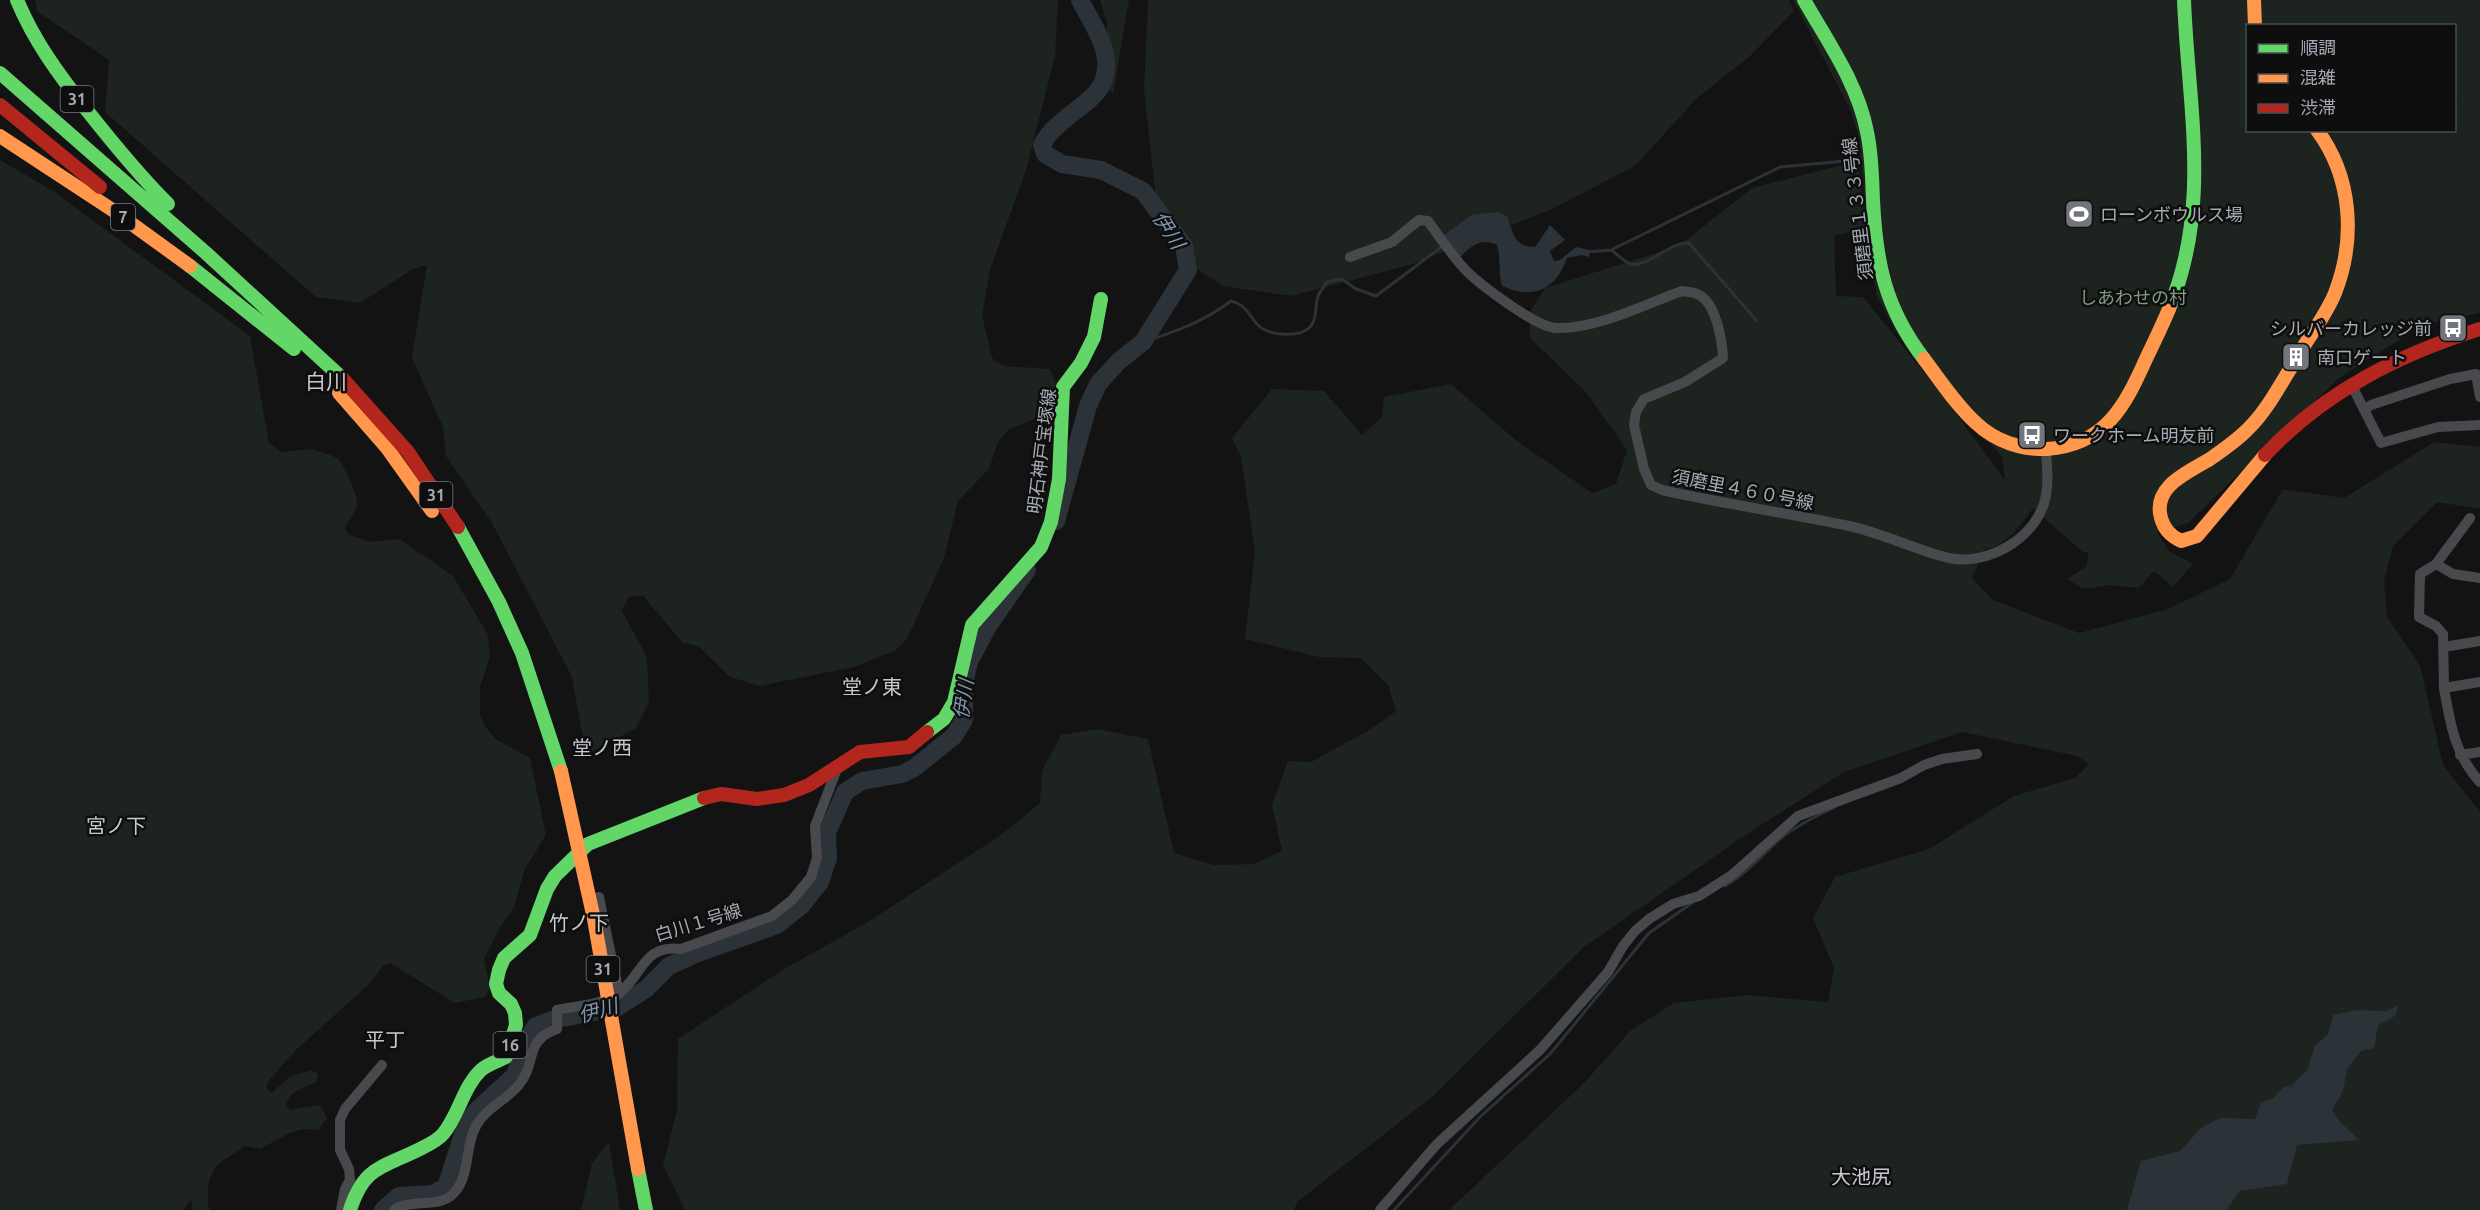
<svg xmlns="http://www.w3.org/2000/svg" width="2480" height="1210" font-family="Ubuntu,'Noto Sans JP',sans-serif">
<rect width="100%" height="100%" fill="#131314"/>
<path fill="#1d231e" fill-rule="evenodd" d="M 35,0 L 1058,0 L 1055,56 L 1026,170 L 990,270 L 982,315 L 992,358 L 1003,366 L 1050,369 L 1056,383 L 1051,412 L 1008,430 L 998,442 L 989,469 L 958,501 L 944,558 L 907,639 L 896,650 L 854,667 L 760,686 L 730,677 L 698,646 L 683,643 L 643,596 L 628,597 L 622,611 L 647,657 L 649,702 L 636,728 L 586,755 L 572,677 L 492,523 L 446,456 L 443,427 L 412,358 L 427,265 L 413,269 L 360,303 L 316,297 L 105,112 L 109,60 L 37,11 Z
M 1100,0 L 1129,0 L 1113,94 L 1104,83 L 1107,23 Z
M 1148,0 L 1789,0 L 1794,11 L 1750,56 L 1697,98 L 1635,166 L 1550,210 L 1410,265 L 1291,296 L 1223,286 L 1180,258 L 1157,209 L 1144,89 Z
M 1793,0 L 2480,0 L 2480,313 L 2424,324 L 2339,378 L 2188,523 L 2157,532 L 2169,551 L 2193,564 L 2173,587 L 2154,571 L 2139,588 L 2110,585 L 2083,589 L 2067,579 L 2087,566 L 2088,552 L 2084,553 L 2033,508 C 2023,522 2004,549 1985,549 L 1972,578 L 1993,600 L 2079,633 L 2168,609 L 2230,579 L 2283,489 L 2344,498 L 2434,442 L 2480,447 L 2480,509 L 2437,502 L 2393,546 L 2384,581 L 2387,617 L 2420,665 L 2443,765 L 2480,812 L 2480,1210 L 1449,1210 L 1586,1081 L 1630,1031 L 1674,1003 L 1747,995 L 1828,1002 L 1834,968 L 1813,918 L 1835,877 L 1929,849 L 2014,796 L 2075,778 L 2089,764 L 2077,756 L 1962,732 L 1844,772 L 1750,832 L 1584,947 L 1432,1097 L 1297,1202 L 1294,1210 L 685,1210 L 663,1165 L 677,1110 L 678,1039 L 784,969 L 868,922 L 1001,835 L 1040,803 L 1042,771 L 1061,735 L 1097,729 L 1148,739 L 1174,853 L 1214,865 L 1254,864 L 1282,851 L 1272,805 L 1288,761 L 1311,762 L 1371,729 L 1396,711 L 1388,685 L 1361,658 L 1319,657 L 1245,639 L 1255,551 L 1241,457 L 1232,438 L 1272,389 L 1324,391 L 1362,435 L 1382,417 L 1384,397 L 1451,384 L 1517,441 L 1592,493 L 1616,484 L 1627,450 L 1585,391 L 1530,338 L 1530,311 L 1545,288 L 1679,246 L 1752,188 L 1858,161 L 1866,229 L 1834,235 L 1836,296 L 1863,297 L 1939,391 L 2005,480 L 2002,457 L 1897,333 L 1877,297 L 1869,248 L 1859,138 L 1851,111 ZM 2248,26 L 2454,26 L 2455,102 L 2461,100 L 2455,104 L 2454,130 L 2248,130 Z
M 0,160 L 53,191 L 250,336 L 269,443 L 281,452 L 312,449 L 333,456 L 339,460 L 350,479 L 357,500 L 357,507 L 345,528 L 348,534 L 368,542 L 400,539 L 453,576 L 488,635 L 490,657 L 480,687 L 480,716 L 487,729 L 497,740 L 530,758 L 546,835 L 525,869 L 514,907 L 499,929 L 484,959 L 489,983 L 489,990 L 485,997 L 455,1003 L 390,963 L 383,966 L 368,985 L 296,1050 L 270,1079 L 266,1087 L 271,1093 L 290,1077 L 311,1070 L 318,1074 L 317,1082 C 305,1087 291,1090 286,1104 L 290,1110 L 320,1105 L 327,1118 L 318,1130 C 297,1125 278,1140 260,1149 L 245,1146 C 224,1161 210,1163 208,1191 C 208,1198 207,1204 210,1210 L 193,1210 L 191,1199 L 184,1210 L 0,1210 Z
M 609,1142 L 620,1210 L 581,1210 L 592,1163 Z"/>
<path fill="#2b3238" d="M 1498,212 L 1507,216 C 1514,234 1513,246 1535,247 L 1550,225 L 1565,240 L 1550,251 L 1554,261 L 1560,260 L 1576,247 L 1590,250 L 1589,257 L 1582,255 L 1567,258 C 1556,290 1533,300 1502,286 C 1498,272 1501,259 1497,245 C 1479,237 1471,247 1459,258 L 1442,237 L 1471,215 Z
M 2399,1005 L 2395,1016 L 2378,1025 L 2374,1048 L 2361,1051 L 2347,1069 L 2343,1091 L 2332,1110 L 2339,1121 L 2359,1140 L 2297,1145 L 2287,1184 L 2239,1191 L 2227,1210 L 2127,1210 L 2141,1161 L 2180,1151 L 2201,1128 L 2220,1118 L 2255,1119 L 2261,1103 L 2274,1098 L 2283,1087 L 2291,1086 L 2307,1070 L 2315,1046 L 2328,1034 L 2333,1015 L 2357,1010 L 2386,1011 Z"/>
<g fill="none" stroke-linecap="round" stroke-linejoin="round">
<path stroke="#2b3238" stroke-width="3" d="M 1611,250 L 1780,167 L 1856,160
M 1586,252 L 1611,250 C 1617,254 1624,262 1631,264 C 1647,268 1669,242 1689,243 L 1756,320
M 1143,342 C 1175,332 1205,321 1231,301 C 1247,305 1249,316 1259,326 C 1270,336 1301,338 1311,326 C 1318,317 1314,304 1319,294 C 1321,290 1325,286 1327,282 L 1342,279 L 1356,289 L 1376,296 L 1444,245
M 1725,886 C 1746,874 1762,855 1780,839 C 1796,826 1814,817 1833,808
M 1394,1210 L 1481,1116 L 1550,1054 L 1649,933 L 1692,903"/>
<path stroke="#2b3238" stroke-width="18" d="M 1056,521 L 1088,406 L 1098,384 L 1119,361 L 1143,342 L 1188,270 L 1184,246 L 1143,191 L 1101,170 L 1062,164 L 1045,154 L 1042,145 C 1048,132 1059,124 1070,115 C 1080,107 1094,98 1101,86 C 1117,56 1093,26 1080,0
M 383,1210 L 399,1196 L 433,1194 L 446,1187 L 467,1122 L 477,1110 L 515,1075 L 528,1038 L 536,1026 L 551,1020 L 616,1008 L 646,989 L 669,966 L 698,953 L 777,925 L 802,905 L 820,882 L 828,858 L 827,833 L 845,792 L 862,781 L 902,774 L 914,768 L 954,736 L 964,720 L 964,684 L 969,662 L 988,626 L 1027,570"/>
<path stroke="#48494c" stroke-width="10" d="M 1350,257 L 1392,242 L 1419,220 L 1428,221 C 1439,236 1449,251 1461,265 C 1475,282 1535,326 1555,328 C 1595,330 1645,304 1682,291 C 1687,292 1693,292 1697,294 C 1716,301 1722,340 1723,358 L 1685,382 L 1644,399 L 1636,412 L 1634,425 L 1644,469 L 1651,485 L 1662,490 C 1724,504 1787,513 1849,526 C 1883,533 1915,550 1949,558 C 1987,566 2035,539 2045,500 C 2049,484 2047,467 2046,450
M 2351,384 L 2381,443 L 2438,427 L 2480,425
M 2364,410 L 2371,405 L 2450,379 L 2476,374 L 2480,397
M 2436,564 L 2470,518
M 2444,647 L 2480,641
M 2480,682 L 2444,688 C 2450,723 2455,755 2480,782
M 2444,688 L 2443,634 L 2436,626 L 2419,617 L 2420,574 L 2436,564 L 2453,574 L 2480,578
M 2460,755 L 2480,752
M 599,897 L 619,994
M 341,1210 L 345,1189 L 350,1180 L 349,1169 L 340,1150 L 340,1120 L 345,1109 L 382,1065
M 394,1210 C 411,1198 440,1209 454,1193 C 470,1176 465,1148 475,1128 C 484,1109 505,1101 518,1086 C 538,1063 523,1041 557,1029 L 557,1010 C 576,1006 600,1005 616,995 C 643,978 641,944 681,949 L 772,916 L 792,900 L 811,877 L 817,858 L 815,826 L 837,769
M 1380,1210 L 1437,1144 L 1540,1050 L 1608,972 L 1623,946 L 1635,931 L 1649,919 L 1673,904 L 1699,896 L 1732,875 L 1798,816 L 1901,778 L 1924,765 L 1942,759 L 1977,754"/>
<path stroke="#63d668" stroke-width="14" d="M 17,0 C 34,41 59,75 86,109 C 112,142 138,174 168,204
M 1804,0 C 1828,42 1858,84 1867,132 C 1872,154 1872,178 1873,200 C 1876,263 1885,308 1924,359
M 0,73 L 206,253 L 342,378
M 190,266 L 294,349
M 2169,309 C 2212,206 2188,106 2184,0
M 458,527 L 499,602 L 522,653 L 561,771
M 927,732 L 944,719 L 954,702 L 972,625 L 1041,547 L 1051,522 L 1059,479 L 1063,387 L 1081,363 L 1094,337 L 1101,299
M 638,1169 L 646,1210
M 350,1210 C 364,1166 382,1168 420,1149 C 428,1145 437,1141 443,1134 C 459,1115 463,1087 481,1070 C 488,1064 498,1061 506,1057 L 516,1025 L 515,1013 L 511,1004 L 499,993 L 496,984 L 499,970 L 504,958 L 530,935 L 547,889 L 555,876 L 588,844 L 704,798"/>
<path stroke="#ff974d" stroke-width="14" d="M 2254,0 L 2255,26
M 0,136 L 114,211 L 190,266
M 2302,349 C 2313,331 2327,313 2335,293 C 2356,239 2352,177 2317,130
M 1924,359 C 1940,380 1956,405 1976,423 C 1995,441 2021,450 2047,449 C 2105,445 2125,406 2146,359 C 2154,342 2162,326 2169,309
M 339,393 L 387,448 L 432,511
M 2265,455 L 2197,536 L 2181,541 C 2170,536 2164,529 2161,518 C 2152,486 2189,472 2210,459 C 2223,450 2236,441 2247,430 C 2266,412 2278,388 2292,366"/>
<path stroke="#b3261e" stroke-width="14" d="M 0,105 L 100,187
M 342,378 L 408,452 L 458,527
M 2265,455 C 2324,392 2398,355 2480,329
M 704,798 L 721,794 L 757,799 L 784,795 L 809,785 L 860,752 L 909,747 L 927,732"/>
<path stroke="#ff974d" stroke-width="14" d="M 561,771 L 594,919 L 638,1169"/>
</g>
<defs>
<g id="stadium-square" transform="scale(1.5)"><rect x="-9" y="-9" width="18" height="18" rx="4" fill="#72757b" stroke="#0e0e0f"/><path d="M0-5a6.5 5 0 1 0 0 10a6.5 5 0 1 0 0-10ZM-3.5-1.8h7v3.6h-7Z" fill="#fff"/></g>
<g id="bus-square" transform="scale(1.5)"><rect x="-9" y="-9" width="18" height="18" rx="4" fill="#72757b" stroke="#0e0e0f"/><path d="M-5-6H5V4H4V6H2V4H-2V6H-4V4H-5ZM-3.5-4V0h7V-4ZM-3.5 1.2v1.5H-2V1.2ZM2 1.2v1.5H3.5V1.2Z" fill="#fff"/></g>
<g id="building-square" transform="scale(1.5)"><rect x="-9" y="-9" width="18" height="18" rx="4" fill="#72757b" stroke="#0e0e0f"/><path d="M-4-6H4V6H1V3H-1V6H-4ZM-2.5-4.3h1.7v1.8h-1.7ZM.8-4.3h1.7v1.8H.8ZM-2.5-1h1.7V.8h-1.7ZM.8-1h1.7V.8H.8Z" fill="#fff"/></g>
</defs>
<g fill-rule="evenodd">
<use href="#stadium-square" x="2079" y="214"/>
<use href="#bus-square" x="2453" y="328"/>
<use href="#building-square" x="2296" y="357"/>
<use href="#bus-square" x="2032" y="435"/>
</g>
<g text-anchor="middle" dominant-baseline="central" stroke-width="5" stroke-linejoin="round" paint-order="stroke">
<g fill="#0e0e0f" stroke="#787b82" stroke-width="1.5">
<rect x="60.5" y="86" width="33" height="26" rx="4.5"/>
<rect x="111" y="204" width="24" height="26" rx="4.5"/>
<rect x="419.5" y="482" width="33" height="26" rx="4.5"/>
<rect x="586.5" y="956" width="33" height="26" rx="4.5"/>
<rect x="493.5" y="1032" width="33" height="26" rx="4.5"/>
</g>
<g font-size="16" font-weight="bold" fill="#a5aab3">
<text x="77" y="99">31</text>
<text x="123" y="217">7</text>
<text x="436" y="495">31</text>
<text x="603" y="969">31</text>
<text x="510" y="1045">16</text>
</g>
<g font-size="18" fill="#a5aab3" stroke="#0e0e0f">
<text transform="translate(1857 209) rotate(-97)">須磨里１３３号線</text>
<text transform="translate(1041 451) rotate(-83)">明石神戸宝塚線</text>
<text transform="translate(1743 489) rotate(11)">須磨里４６０号線</text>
<text transform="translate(698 922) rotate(-17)">白川１号線</text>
</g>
<g font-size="18" fill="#a5aab3" stroke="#0e0e0f" text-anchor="start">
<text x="2100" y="214">ローンボウルス場</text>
<text x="2432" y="328" text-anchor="end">シルバーカレッジ前</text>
<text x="2317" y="357">南口ゲート</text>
<text x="2053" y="435">ワークホーム明友前</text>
</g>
<g font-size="18" fill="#7e9d80" stroke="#0e0e0f">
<text x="2133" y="297">しあわせの村</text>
</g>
<g font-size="20" font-style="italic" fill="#7f97ac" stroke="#0e0e0f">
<text transform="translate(1169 230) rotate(57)">伊川</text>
<text transform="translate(963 699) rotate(-82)">伊川</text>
<text transform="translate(598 1010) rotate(-16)">伊川</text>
</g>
<g font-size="20" fill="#c6c9d0" stroke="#0e0e0f">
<text x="872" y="686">堂ノ東</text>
<text x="602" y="747">堂ノ西</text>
<text x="116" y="825">宮ノ下</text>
<text x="579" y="922">竹ノ下</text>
<text x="385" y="1039">平丁</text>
<text x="1861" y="1176">大池尻</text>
</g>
<g font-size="21" fill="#c6c9d0" stroke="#0e0e0f">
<text x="326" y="381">白川</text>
</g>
</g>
<rect x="2246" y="24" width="210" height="108" fill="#0e0e0f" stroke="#4a4c51" stroke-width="1.5"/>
<rect x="2258" y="44" width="30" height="9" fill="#63d668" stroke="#4a4c51" stroke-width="1.5"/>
<text x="2300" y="54" font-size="18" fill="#a5aab3">順調</text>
<rect x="2258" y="74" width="30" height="9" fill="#ff974d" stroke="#4a4c51" stroke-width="1.5"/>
<text x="2300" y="84" font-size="18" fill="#a5aab3">混雑</text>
<rect x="2258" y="104" width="30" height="9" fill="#b3261e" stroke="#4a4c51" stroke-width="1.5"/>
<text x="2300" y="114" font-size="18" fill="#a5aab3">渋滞</text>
</svg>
